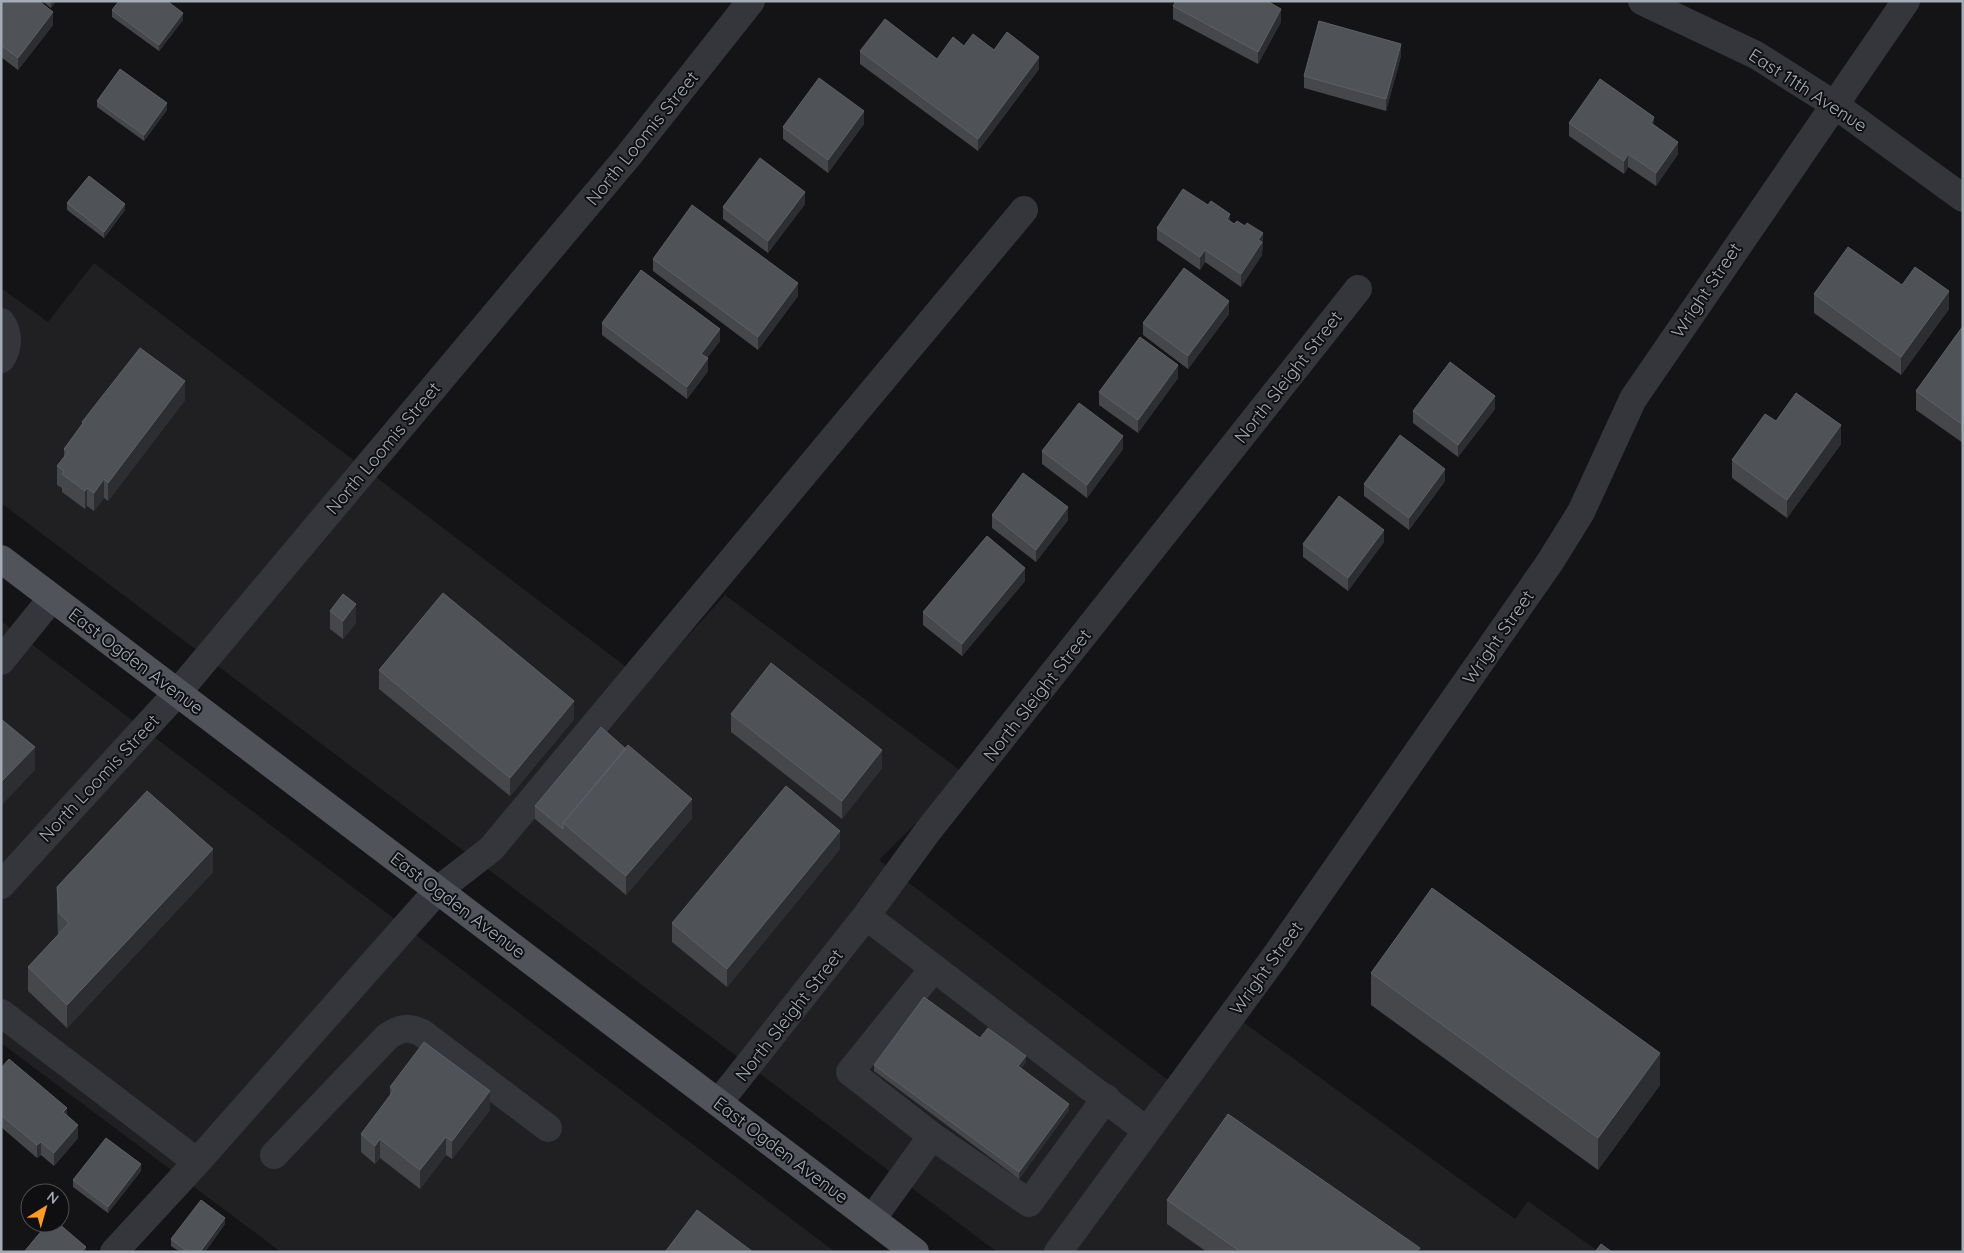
<svg xmlns="http://www.w3.org/2000/svg" width="1964" height="1253" font-family="Quicksand,sans-serif">
<rect width="100%" height="100%" fill="#141416"/>
<path fill="#202023" d="M 94,263 L 646,682 L 725,595 L 965,774 L 879,860 L 1185,1093 L 1239,1019 L 1515,1219 L 1528,1201 L 1599,1252 L 997,1252 L 1,503 L 1,288 L 48,322 Z
M 1,621 L 835,1252 L 281,1252 L 1,1043 Z"/>
<g fill="none" stroke-linecap="round" stroke-linejoin="round">
<path stroke="#34363b" stroke-width="28" d="M 1642,1 L 1756,55 L 1835,105 L 1963,198
M 1,322 C 9,333 9,347 1,359
M 1,661 L 52,598
M 1,885 L 178,692 L 629,155 L 751,1
M 866,916 L 1147,1131
M 1,1013 L 197,1162
M 719,1102 L 866,916 L 928,831 L 1358,289
M 932,1136 L 1029,1203 L 1106,1098
M 274,1155 L 387,1037 C 400,1028 407,1026 422,1033 L 548,1128
M 872,1219 L 932,1136 L 850,1072 L 934,968
M 114,1252 L 197,1162 L 438,890 L 491,849 L 1024,210
M 1058,1252 L 1274,958 L 1550,562 L 1581,512 L 1633,399 L 1906,1"/>
<path stroke="#50535a" stroke-width="28" d="M 1,559 L 915,1252"/>
</g>
<path fill="#45474b" d="M 1,1 L 53,25 L 18,70 L 1,57 Z
M 42,1 L 56,1 L 51,8 Z
M 1173,6 L 1281,22 L 1258,64 L 1173,19 Z
M 112,10 L 183,20 L 159,51 L 112,17 Z
M 964,46 L 994,50 L 1039,69 L 978,151 L 860,64 L 860,51 L 937,59 Z
M 1401,56 L 1386,111 L 1304,88 L 1304,76 Z
M 97,101 L 167,110 L 144,141 L 97,107 Z
M 1569,123 L 1654,125 L 1678,154 L 1656,186 L 1628,167 L 1624,174 L 1569,136 Z
M 864,124 L 828,173 L 783,139 L 783,127 Z
M 67,203 L 125,210 L 104,238 L 67,210 Z
M 805,204 L 768,253 L 723,219 L 723,207 Z
M 1230,221 L 1234,224 L 1245,226 L 1263,233 L 1262,255 L 1241,287 L 1205,262 L 1200,270 L 1157,240 L 1157,228 Z
M 653,259 L 798,296 L 758,350 L 653,271 Z
M 1902,285 L 1949,309 L 1901,375 L 1814,313 L 1814,294 Z
M 1229,314 L 1188,369 L 1143,335 L 1143,323 Z
M 602,323 L 720,341 L 707,358 L 708,371 L 687,399 L 602,335 Z
M 1963,326 L 1963,443 L 1916,410 L 1916,391 Z
M 1178,378 L 1138,433 L 1099,405 L 1099,392 Z
M 185,400 L 108,501 L 104,498 L 94,511 L 87,506 L 85,509 L 62,492 L 62,488 L 57,485 L 57,466 L 64,458 L 64,449 L 82,425 L 82,422 Z
M 1495,409 L 1458,457 L 1413,423 L 1413,411 Z
M 1776,421 L 1841,444 L 1787,518 L 1732,478 L 1732,460 Z
M 1123,449 L 1087,498 L 1042,464 L 1042,451 Z
M 1445,481 L 1409,530 L 1364,496 L 1364,484 Z
M 992,515 L 1068,520 L 1036,562 L 992,528 Z
M 1384,542 L 1348,591 L 1303,557 L 1303,544 Z
M 1025,581 L 962,656 L 923,625 L 923,612 Z
M 330,611 L 356,623 L 343,639 L 330,629 Z
M 379,670 L 574,719 L 510,796 L 379,689 Z
M 731,714 L 882,768 L 842,819 L 731,732 Z
M 535,806 L 692,818 L 626,895 L 535,819 Z
M 840,849 L 727,987 L 672,942 L 672,923 Z
M 213,872 L 67,1028 L 28,991 L 28,967 L 58,935 L 57,911 L 57,887 Z
M 1371,973 L 1660,1085 L 1598,1170 L 1371,1005 Z
M 980,1038 L 1026,1062 L 1021,1068 L 1069,1110 L 1019,1179 L 874,1071 L 874,1065 Z
M 1,1068 L 67,1116 L 78,1138 L 54,1166 L 41,1155 L 37,1158 L 1,1127 Z
M 390,1087 L 490,1110 L 452,1159 L 446,1155 L 420,1189 L 380,1158 L 375,1164 L 361,1152 L 361,1134 L 390,1096 Z
M 141,1171 L 108,1213 L 73,1187 L 73,1180 Z
M 1167,1200 L 1420,1252 L 1207,1252 L 1167,1224 Z
M 225,1224 L 205,1252 L 180,1252 L 171,1246 L 171,1239 Z"/>
<path fill="#2d2e31" d="M 51,1 L 56,1 L 51,8 Z
M 1281,9 L 1281,22 L 1258,64 L 1258,52 Z
M 53,12 L 53,25 L 18,70 L 18,58 Z
M 183,13 L 183,20 L 159,51 L 159,45 Z
M 1401,44 L 1401,56 L 1386,111 L 1386,99 Z
M 1039,57 L 1039,69 L 978,151 L 978,139 Z
M 167,103 L 167,110 L 144,141 L 144,135 Z
M 864,111 L 864,124 L 828,173 L 828,160 Z
M 1654,117 L 1654,130 L 1651,123 Z
M 1678,142 L 1678,154 L 1656,186 L 1656,173 Z
M 1628,154 L 1628,167 L 1624,174 L 1624,161 Z
M 805,192 L 805,204 L 768,253 L 768,241 Z
M 125,204 L 125,210 L 104,238 L 104,232 Z
M 1230,214 L 1230,227 L 1227,219 Z
M 1263,233 L 1262,255 L 1241,287 L 1241,274 L 1258,240 Z
M 1205,250 L 1205,262 L 1200,270 L 1200,257 Z
M 798,283 L 798,296 L 758,350 L 758,337 Z
M 1949,291 L 1949,309 L 1901,375 L 1901,357 Z
M 1229,301 L 1229,314 L 1188,369 L 1188,356 Z
M 720,329 L 720,341 L 701,366 L 701,354 Z
M 708,358 L 708,371 L 687,399 L 687,387 Z
M 1178,365 L 1178,378 L 1138,433 L 1138,420 Z
M 185,381 L 185,400 L 108,501 L 108,483 Z
M 1495,396 L 1495,409 L 1458,457 L 1458,445 Z
M 1841,425 L 1841,444 L 1787,518 L 1787,500 Z
M 1123,436 L 1123,449 L 1087,498 L 1087,485 Z
M 1445,469 L 1445,481 L 1409,530 L 1409,518 Z
M 104,479 L 104,498 L 94,511 L 94,493 Z
M 87,488 L 87,506 L 85,509 L 85,491 Z
M 1068,507 L 1068,520 L 1036,562 L 1036,550 Z
M 1384,530 L 1384,542 L 1348,591 L 1348,578 Z
M 1025,568 L 1025,581 L 962,656 L 962,644 Z
M 356,604 L 356,623 L 343,639 L 343,621 Z
M 574,701 L 574,719 L 510,796 L 510,778 Z
M 35,747 L 35,770 L 1,806 L 1,782 Z
M 882,750 L 882,768 L 842,819 L 842,801 Z
M 692,799 L 692,818 L 626,895 L 626,876 Z
M 840,831 L 840,849 L 727,987 L 727,969 Z
M 213,849 L 213,872 L 67,1028 L 67,1005 Z
M 1660,1053 L 1660,1085 L 1598,1170 L 1598,1138 Z
M 1026,1056 L 1026,1062 L 1018,1072 L 1018,1066 Z
M 490,1091 L 490,1110 L 452,1159 L 452,1141 Z
M 1069,1104 L 1069,1110 L 1019,1179 L 1019,1172 Z
M 67,1108 L 67,1121 L 63,1112 Z
M 78,1125 L 78,1138 L 54,1166 L 54,1153 Z
M 446,1137 L 446,1155 L 420,1189 L 420,1170 Z
M 380,1139 L 380,1158 L 375,1164 L 375,1146 Z
M 41,1142 L 41,1155 L 37,1158 L 37,1145 Z
M 141,1164 L 141,1171 L 108,1213 L 108,1207 Z
M 225,1218 L 225,1224 L 205,1252 L 200,1252 Z
M 86,1247 L 86,1252 L 81,1252 Z"/>
<path fill="#4f5257" stroke="#5d6066" d="M 1,1 L 39,1 L 53,12 L 18,58 L 1,45 Z
M 119,1 L 167,1 L 183,13 L 159,45 L 112,10 Z
M 1176,1 L 1267,1 L 1281,9 L 1258,52 L 1173,6 Z
M 885,19 L 937,59 L 953,37 L 964,46 L 973,34 L 994,50 L 1007,32 L 1039,57 L 978,139 L 860,51 Z
M 1319,21 L 1401,44 L 1386,99 L 1304,76 Z
M 120,69 L 167,103 L 144,135 L 97,101 Z
M 819,78 L 864,111 L 828,160 L 783,127 Z
M 1600,79 L 1654,117 L 1651,123 L 1678,142 L 1656,173 L 1628,154 L 1624,161 L 1569,123 Z
M 760,158 L 805,192 L 768,241 L 723,207 Z
M 89,176 L 125,204 L 104,232 L 67,203 Z
M 1183,189 L 1208,205 L 1211,201 L 1230,214 L 1227,219 L 1234,224 L 1237,221 L 1245,226 L 1247,223 L 1263,233 L 1258,240 L 1262,242 L 1241,274 L 1205,250 L 1200,257 L 1157,228 Z
M 692,205 L 798,283 L 758,337 L 653,259 Z
M 1848,247 L 1902,285 L 1915,267 L 1949,291 L 1901,357 L 1814,294 Z
M 1184,268 L 1229,301 L 1188,356 L 1143,323 Z
M 641,270 L 720,329 L 701,354 L 708,358 L 687,387 L 602,323 Z
M 1963,326 L 1963,425 L 1916,391 Z
M 1140,337 L 1178,365 L 1138,420 L 1099,392 Z
M 140,348 L 185,381 L 108,483 L 104,479 L 94,493 L 87,488 L 85,491 L 62,474 L 64,471 L 57,466 L 68,452 L 64,449 L 83,423 L 82,422 Z
M 1450,362 L 1495,396 L 1458,445 L 1413,411 Z
M 1796,393 L 1841,425 L 1787,500 L 1732,460 L 1765,414 L 1776,421 Z
M 1079,403 L 1123,436 L 1087,485 L 1042,451 Z
M 1400,435 L 1445,469 L 1409,518 L 1364,484 Z
M 1023,473 L 1068,507 L 1036,550 L 992,515 Z
M 1339,496 L 1384,530 L 1348,578 L 1303,544 Z
M 987,536 L 1025,568 L 962,644 L 923,612 Z
M 443,593 L 574,701 L 510,778 L 379,670 Z
M 343,594 L 356,604 L 343,621 L 330,611 Z
M 771,663 L 882,750 L 842,801 L 731,714 Z
M 1,719 L 35,747 L 1,782 Z
M 601,727 L 626,749 L 563,823 L 563,829 L 535,806 Z
M 628,745 L 692,799 L 626,876 L 563,823 Z
M 786,786 L 840,831 L 727,969 L 672,923 Z
M 147,791 L 213,849 L 67,1005 L 28,967 L 69,923 L 59,913 L 57,887 Z
M 1432,888 L 1660,1053 L 1598,1138 L 1371,973 Z
M 924,997 L 980,1038 L 988,1028 L 1026,1056 L 1018,1066 L 1069,1104 L 1019,1172 L 874,1065 Z
M 424,1042 L 490,1091 L 452,1141 L 446,1137 L 420,1170 L 380,1139 L 375,1146 L 361,1134 L 394,1090 L 390,1087 Z
M 9,1059 L 67,1108 L 63,1112 L 78,1125 L 54,1153 L 41,1142 L 37,1145 L 1,1115 L 1,1068 Z
M 1228,1114 L 1420,1248 L 1417,1252 L 1241,1252 L 1167,1200 Z
M 106,1138 L 141,1164 L 108,1207 L 73,1180 Z
M 201,1200 L 225,1218 L 200,1252 L 188,1252 L 171,1239 Z
M 697,1210 L 753,1252 L 665,1252 Z
M 48,1223 L 58,1223 L 86,1247 L 81,1252 L 24,1252 Z
M 1601,1244 L 1612,1252 L 1595,1252 Z"/>
<g text-anchor="middle" dominant-baseline="central" stroke-width="4" stroke-linejoin="round" paint-order="stroke">
<g font-size="18" fill="#a4acb7" stroke="#0f0f11">
<text transform="translate(1808 90) rotate(33)">East 11th Avenue</text>
<text transform="translate(642 138) rotate(-51)">North Loomis Street</text>
<text transform="translate(1706 290) rotate(-56)">Wright Street</text>
<text transform="translate(1288 377) rotate(-52)">North Sleight Street</text>
<text transform="translate(383 448) rotate(-50)">North Loomis Street</text>
<text transform="translate(1498 637) rotate(-55)">Wright Street</text>
<text transform="translate(136 661) rotate(37)">East Ogden Avenue</text>
<text transform="translate(1037 695) rotate(-52)">North Sleight Street</text>
<text transform="translate(99 778) rotate(-47)">North Loomis Street</text>
<text transform="translate(458 905) rotate(37)">East Ogden Avenue</text>
<text transform="translate(1266 968) rotate(-54)">Wright Street</text>
<text transform="translate(789 1015) rotate(-52)">North Sleight Street</text>
<text transform="translate(781 1150) rotate(37)">East Ogden Avenue</text>
</g>
</g>
<rect width="1964" height="1253" fill="none" stroke="#a4acb7" stroke-width="5"/>
<g transform="translate(45 1208) rotate(37)"><circle r="24" fill="#0f0f11" stroke="#4b4e53"/>
<path d="M0-4L9 19L0 12L-9 19Z" fill="#ff9c22"/>
<text y="-8" font-size="14" font-weight="bold" text-anchor="middle" fill="#a4acb7">N</text>
</g>
</svg>
